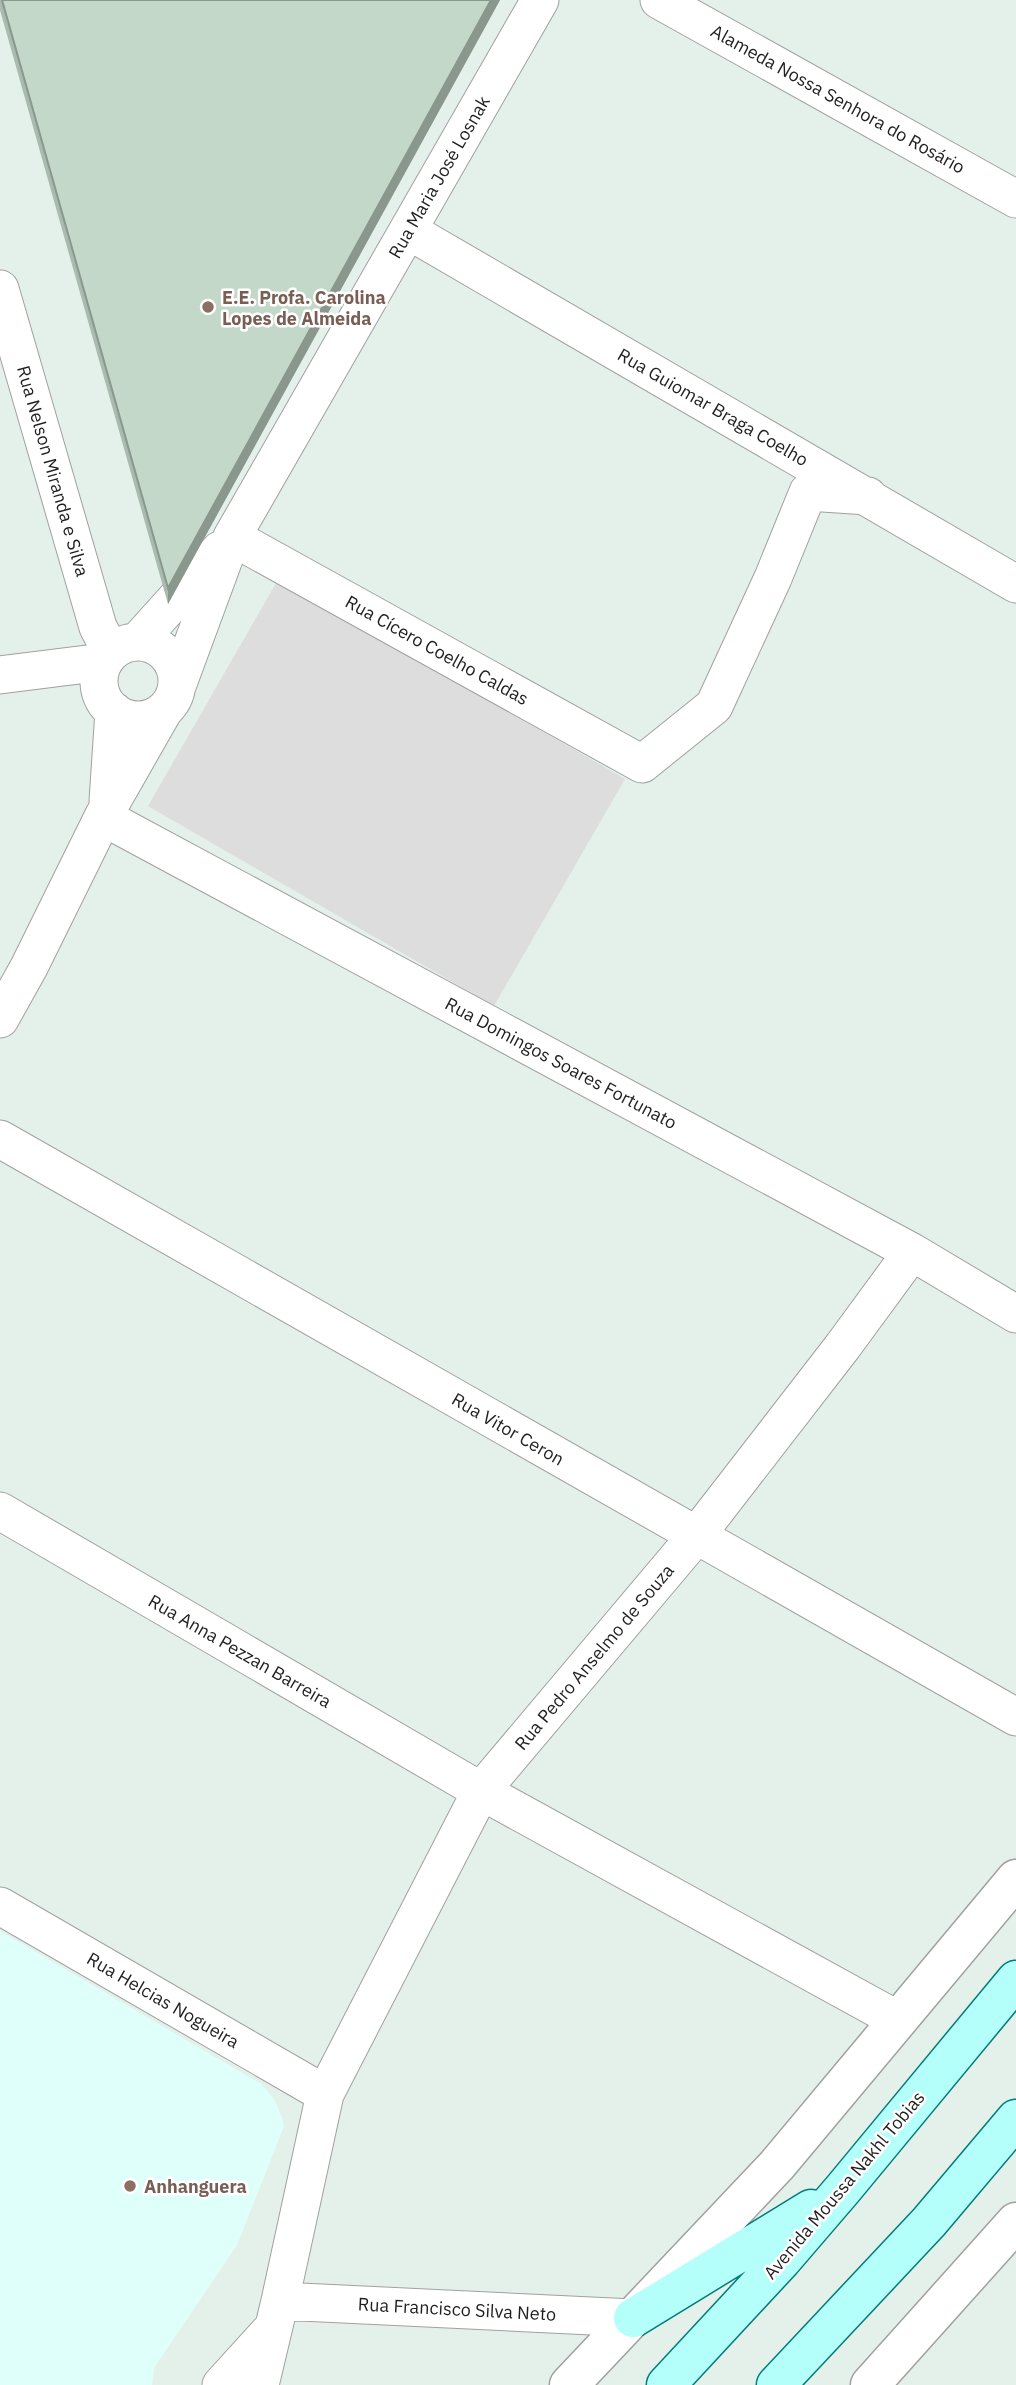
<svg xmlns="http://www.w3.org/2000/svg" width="1016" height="2385" font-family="'IBM Plex Sans',sans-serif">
<rect width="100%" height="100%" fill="#e4f1eb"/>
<path fill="#dcdddc" d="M 279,578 L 625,779 L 494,1006 L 148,806 Z"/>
<path fill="#dffffb" d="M 0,1931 L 261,2084 L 274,2099 L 282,2117 L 284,2126 L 237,2245 L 154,2368 L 152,2385 L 0,2385 Z"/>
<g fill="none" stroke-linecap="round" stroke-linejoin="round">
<g stroke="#a0a0a0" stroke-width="39">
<path id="minor" d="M 659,0 L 1016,199
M 409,231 L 1016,584
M 0,289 L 98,627 L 111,652
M 232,537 L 642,764 L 714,706 L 773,578 L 808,492 L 868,496
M 137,642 L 220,550
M99 681a39 39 0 1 1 78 0a39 39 0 1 1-78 0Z
M 0,675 L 103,662
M 177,686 L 232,537 L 540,0
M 108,801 L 114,711
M 103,817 L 912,1252 L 1016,1314
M 0,1019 L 29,967 L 103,817 L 164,710
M 0,1139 L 1016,1717
M 0,1511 L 481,1791 L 898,2020
M 0,1906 L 325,2094
M 280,2301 L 633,2318
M 221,2385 L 271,2330
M 260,2385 L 280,2301 L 325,2094 L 481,1791 L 696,1536 L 843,1346 L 912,1252"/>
</g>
<g stroke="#a0a0a0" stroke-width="41">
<path id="tertiary" d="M 569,2385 L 777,2165 L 1016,1879
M 870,2385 L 1016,2222"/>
</g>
<g stroke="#007c79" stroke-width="41">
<path id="secondary" d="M 633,2318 L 811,2209
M 666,2385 L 782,2260 L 843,2189 L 1016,1980
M 776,2385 L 929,2222 L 1016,2119"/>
</g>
<use href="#minor" stroke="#fff" stroke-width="37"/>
<use href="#tertiary" stroke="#fff" stroke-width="38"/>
<use href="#secondary" stroke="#b4fff9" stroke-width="38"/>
</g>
<path fill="#a9baae" d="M 0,0 L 500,0 L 168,604 L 0,10 Z"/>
<path fill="#89978d" d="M 491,0 L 500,0 L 168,604 L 168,588 Z"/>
<path fill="#c4d8ca" stroke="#89978d" stroke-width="2" d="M 2,0 L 491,0 L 168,588 Z"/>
<g fill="#8d6e63" stroke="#fff" stroke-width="2.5">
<circle cx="208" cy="307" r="7"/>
<circle cx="130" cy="2186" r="7"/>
</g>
<g text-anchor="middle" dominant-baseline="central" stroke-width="5" stroke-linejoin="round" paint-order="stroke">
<g font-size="18" fill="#1f1f1f" stroke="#fff">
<text transform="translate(838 99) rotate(29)">Alameda Nossa Senhora do Rosário</text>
<text transform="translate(439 177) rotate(-60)">Rua Maria José Losnak</text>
<text transform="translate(713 407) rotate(30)">Rua Guiomar Braga Coelho</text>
<text transform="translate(53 471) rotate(74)">Rua Nelson Miranda e Silva</text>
<text transform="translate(437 650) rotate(29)">Rua Cícero Coelho Caldas</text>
<text transform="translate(561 1063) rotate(28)">Rua Domingos Soares Fortunato</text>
<text transform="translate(508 1429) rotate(30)">Rua Vitor Ceron</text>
<text transform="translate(240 1651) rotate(30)">Rua Anna Pezzan Barreira</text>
<text transform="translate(594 1657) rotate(-50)">Rua Pedro Anselmo de Souza</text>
<text transform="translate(163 2000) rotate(30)">Rua Helcias Nogueira</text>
<text transform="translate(844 2185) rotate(-50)">Avenida Moussa Nakhl Tobias</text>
<text transform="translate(457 2309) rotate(3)">Rua Francisco Silva Neto</text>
</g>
<g font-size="18" font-weight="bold" fill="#785e54" stroke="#fff" text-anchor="start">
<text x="222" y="297">E.E. Profa. Carolina<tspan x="222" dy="21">Lopes de Almeida</tspan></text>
<text x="144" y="2186">Anhanguera</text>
</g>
</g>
</svg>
